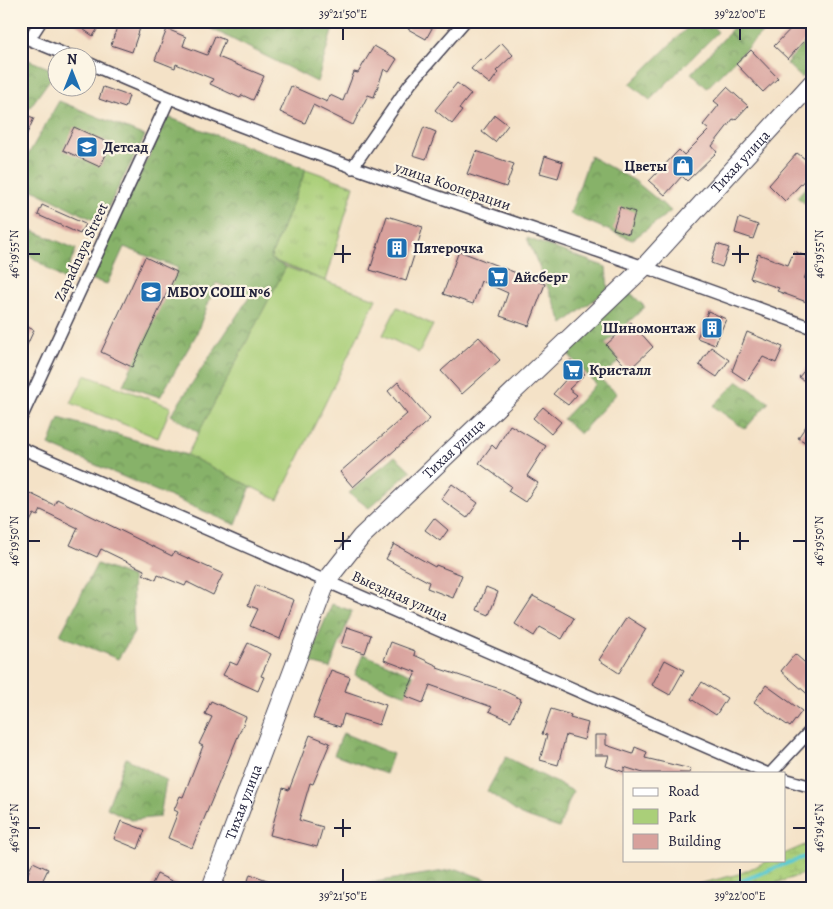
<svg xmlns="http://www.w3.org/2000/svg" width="833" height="909" font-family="Alegreya,serif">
<defs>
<pattern id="grass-tufts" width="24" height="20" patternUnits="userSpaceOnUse" patternTransform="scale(1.25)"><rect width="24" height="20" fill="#aacf79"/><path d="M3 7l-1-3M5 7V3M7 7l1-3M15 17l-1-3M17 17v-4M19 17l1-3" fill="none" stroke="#92b16a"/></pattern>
<pattern id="forest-crowns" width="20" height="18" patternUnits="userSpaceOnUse" patternTransform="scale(1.25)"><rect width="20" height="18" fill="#87b269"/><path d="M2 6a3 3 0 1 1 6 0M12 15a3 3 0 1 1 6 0" fill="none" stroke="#6e9058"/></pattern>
<pattern id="wetland-marsh" width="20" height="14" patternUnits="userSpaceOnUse" patternTransform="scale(1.25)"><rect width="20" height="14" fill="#aacf79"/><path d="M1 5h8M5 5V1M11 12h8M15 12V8" fill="none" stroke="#92b16a"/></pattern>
</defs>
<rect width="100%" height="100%" fill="#fcf5e5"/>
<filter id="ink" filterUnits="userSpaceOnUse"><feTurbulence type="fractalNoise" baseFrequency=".02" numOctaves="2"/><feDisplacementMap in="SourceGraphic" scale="10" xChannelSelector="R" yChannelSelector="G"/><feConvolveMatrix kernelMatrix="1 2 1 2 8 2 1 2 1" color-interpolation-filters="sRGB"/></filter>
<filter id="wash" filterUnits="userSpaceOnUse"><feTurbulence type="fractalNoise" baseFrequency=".0096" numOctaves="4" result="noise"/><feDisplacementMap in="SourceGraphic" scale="20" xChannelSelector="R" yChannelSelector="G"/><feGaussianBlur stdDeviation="1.12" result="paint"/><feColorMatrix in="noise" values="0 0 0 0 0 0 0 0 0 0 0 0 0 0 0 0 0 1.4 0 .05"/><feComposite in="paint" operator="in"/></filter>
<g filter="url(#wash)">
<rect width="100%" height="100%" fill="#f4e2c7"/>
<path fill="url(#grass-tufts)" stroke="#66785a" d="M 306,169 L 354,186 L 326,281 L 270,259 Z"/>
<path fill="url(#forest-crowns)" stroke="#546a52" d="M 196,21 L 335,21 L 317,82 Z
M 694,21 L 708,21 L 718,32 L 650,100 L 630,84 Z
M 739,21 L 774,21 L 707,88 L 691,73 L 729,33 L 740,43 L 729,32 Z
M 812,36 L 812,68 L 802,78 L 786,63 Z
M 21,57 L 56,71 L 28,110 L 21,106 Z
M 59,101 L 145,136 L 100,223 L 21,184 L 21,167 Z
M 168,117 L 306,169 L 270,259 L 286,267 L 199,433 L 171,415 L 250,296 L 216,283 L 196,335 L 160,397 L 123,385 L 178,268 L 124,247 L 107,284 L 90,279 Z
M 590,156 L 635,181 L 671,211 L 632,240 L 570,214 Z
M 812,180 L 812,209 L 797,197 Z
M 24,227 L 76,249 L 64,280 L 21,249 L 21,231 Z
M 527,238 L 606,267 L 608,289 L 563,324 Z
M 630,292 L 645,307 L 605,344 L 620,360 L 600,379 L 617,393 L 580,434 L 563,419 L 596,384 L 568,354 L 592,331 L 589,328 Z
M 738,381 L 769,402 L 745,429 L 713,406 Z
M 59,418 L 187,455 L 251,486 L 236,525 L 49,445 Z
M 395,456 L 411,471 L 369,508 L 349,493 Z
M 97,564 L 132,577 L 134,633 L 118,659 L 60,635 Z
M 332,604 L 352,611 L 330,668 L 307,662 Z
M 363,654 L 413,675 L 406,695 L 355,675 Z
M 343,733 L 393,754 L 386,774 L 334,755 Z
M 506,757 L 573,791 L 559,828 L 521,815 L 487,791 Z
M 126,758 L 166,780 L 160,817 L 131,820 L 107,808 Z
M 457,869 L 510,888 L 367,888 L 369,883 Z"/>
<path fill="url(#wetland-marsh)" stroke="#66785a" d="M 812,842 L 812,871 L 762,888 L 682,888 L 739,874 L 770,860 L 784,860 L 784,854 Z"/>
<path fill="#aacf79" stroke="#66785a" d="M 286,267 L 376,299 L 278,500 L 187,455 Z
M 397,307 L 433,325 L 419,353 L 383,335 Z
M 85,375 L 171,407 L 158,438 L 71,403 Z"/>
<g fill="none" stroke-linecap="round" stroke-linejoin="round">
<path stroke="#5dcad3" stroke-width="4" d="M 723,888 L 812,854"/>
</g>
<g id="blocks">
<path fill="#d8a19c" d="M 71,21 L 103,21 L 93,36 Z
M 119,21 L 130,21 L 141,25 L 132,52 L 111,45 Z
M 412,21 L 436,21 L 426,39 L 408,29 Z
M 798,21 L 805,21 L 812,26 L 812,32 L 788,59 L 774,46 Z
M 167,29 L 186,37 L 183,46 L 207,55 L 215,36 L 225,40 L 218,57 L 264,76 L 253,100 L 242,95 L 240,98 L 210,84 L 213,79 L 176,64 L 175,68 L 155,60 Z
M 502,43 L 513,55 L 496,71 L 498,73 L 490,84 L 471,69 L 480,59 L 483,61 Z
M 374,46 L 397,59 L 389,72 L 384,69 L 374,97 L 368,95 L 353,125 L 313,105 L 305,123 L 280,112 L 291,86 L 327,102 L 330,95 L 343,101 L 354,72 L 358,73 Z
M 751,50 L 778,78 L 763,92 L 736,64 Z
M 457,83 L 471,94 L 459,109 L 462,111 L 452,124 L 435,110 Z
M 103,87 L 129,96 L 125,108 L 99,99 Z
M 727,87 L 748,106 L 735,120 L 733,119 L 712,146 L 717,152 L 687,181 L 682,176 L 665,195 L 649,181 L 679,150 L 684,155 L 709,130 L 703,125 L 719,105 L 714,101 Z
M 21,113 L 34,118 L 21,147 Z
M 495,115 L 508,125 L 495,142 L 482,132 Z
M 74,127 L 111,144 L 100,167 L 63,150 Z
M 424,127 L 436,132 L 426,159 L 413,155 Z
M 476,151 L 514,164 L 506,187 L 467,174 Z
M 797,153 L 812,164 L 812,172 L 785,201 L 769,185 Z
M 545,156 L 563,162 L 558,178 L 540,173 Z
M 42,205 L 85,224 L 80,234 L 38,215 Z
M 620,207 L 635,212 L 629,234 L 613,229 Z
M 387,216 L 423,227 L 406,281 L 370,270 Z
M 739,218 L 758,225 L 753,239 L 735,233 Z
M 717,244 L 729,248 L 722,267 L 711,263 Z
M 459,251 L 545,284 L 529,326 L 500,316 L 508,293 L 481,281 L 473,304 L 443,294 Z
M 794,251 L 812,259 L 804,279 L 812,282 L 812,304 L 777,291 L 779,288 L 750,278 L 758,254 L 788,265 Z
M 145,257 L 177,272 L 132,367 L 101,352 Z
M 708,311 L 726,319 L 715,345 L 697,338 Z
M 631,322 L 653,347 L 629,370 L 606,345 Z
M 21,324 L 34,330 L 21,358 Z
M 747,332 L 783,347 L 776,363 L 763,357 L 747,381 L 732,371 Z
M 479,337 L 500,360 L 462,394 L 441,371 Z
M 711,347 L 729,360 L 717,377 L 699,365 Z
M 571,360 L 585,374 L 569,389 L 577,395 L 568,405 L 553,394 L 569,376 L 562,369 Z
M 812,361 L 812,387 L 799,377 Z
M 398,382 L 430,419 L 353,487 L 340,472 L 407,414 L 388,391 Z
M 543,407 L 561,422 L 551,434 L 533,418 Z
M 812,417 L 812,446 L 798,438 Z
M 510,425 L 546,446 L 527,476 L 538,483 L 525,502 L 508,491 L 511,486 L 479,463 L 492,445 L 496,449 Z
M 452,484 L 478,503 L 467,518 L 441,499 Z
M 21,489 L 54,505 L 57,499 L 172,556 L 174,552 L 223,574 L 213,595 L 187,582 L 185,586 L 158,575 L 156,580 L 143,574 L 144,570 L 101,549 L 97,557 L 70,545 L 78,528 L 41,510 L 38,516 L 34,514 L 21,539 Z
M 434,518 L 448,530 L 440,541 L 425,530 Z
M 394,544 L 435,567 L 436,565 L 462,575 L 453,598 L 427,588 L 429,582 L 386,559 Z
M 256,585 L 294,600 L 280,639 L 250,626 L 258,609 L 248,605 Z
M 486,587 L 498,592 L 489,615 L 477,610 Z
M 533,596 L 574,618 L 562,639 L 540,627 L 534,636 L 515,624 Z
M 627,617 L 646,629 L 619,673 L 599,660 Z
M 347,627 L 371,635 L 365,653 L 341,646 Z
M 391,642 L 415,651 L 414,655 L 438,666 L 437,668 L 500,689 L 521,699 L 511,721 L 489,711 L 492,707 L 430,685 L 423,703 L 405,696 L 416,672 L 384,660 Z
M 248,643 L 271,654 L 261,676 L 264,677 L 258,691 L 223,675 L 230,662 L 237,665 Z
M 795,654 L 812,669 L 812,698 L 781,671 Z
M 665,660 L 684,670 L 670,695 L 652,685 Z
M 331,670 L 350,677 L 345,691 L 386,705 L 379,725 L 344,714 L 340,727 L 313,718 Z
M 702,682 L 727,698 L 716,715 L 691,699 Z
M 766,685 L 802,711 L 790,727 L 754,702 Z
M 211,701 L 246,717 L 192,848 L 168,838 L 178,812 L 174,810 L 180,796 L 183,797 L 203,746 L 199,744 L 212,717 L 205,714 Z
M 551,709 L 571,715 L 570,718 L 588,723 L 584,740 L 566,735 L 558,765 L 540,760 L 547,735 L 542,734 Z
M 310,735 L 330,743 L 313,784 L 310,783 L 299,820 L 323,827 L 317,847 L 270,835 L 283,788 L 289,790 Z
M 595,735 L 606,735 L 606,745 L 633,754 L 635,747 L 647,752 L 645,758 L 691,769 L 690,773 L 643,773 L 624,767 L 624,772 L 606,766 L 609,755 L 595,755 Z
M 121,821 L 145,830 L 138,849 L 114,839 Z
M 33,862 L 48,869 L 39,888 L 21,888 Z
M 157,874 L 186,888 L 150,888 Z
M 250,874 L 284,886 L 284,888 L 246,888 Z"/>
</g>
</g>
<g filter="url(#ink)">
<use href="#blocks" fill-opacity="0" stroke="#423f50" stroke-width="1"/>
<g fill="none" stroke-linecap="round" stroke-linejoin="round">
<g stroke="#423f50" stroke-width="14">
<path id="minor" d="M 21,36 L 74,58
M 30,38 L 41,21
M 88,63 C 269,144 457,202 644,267 C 700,287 756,307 812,328
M 352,168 L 410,84 L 465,21
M 21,418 L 169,99
M 21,448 L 766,773
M 771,773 L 812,729
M 784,779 L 812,787"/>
</g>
<g stroke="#423f50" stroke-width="20">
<g id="primary">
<path id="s1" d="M 211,888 L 327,580 L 361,537 L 644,267 L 812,83"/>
</g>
</g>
<use href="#minor" stroke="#fff" stroke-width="11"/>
<use href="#primary" stroke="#fff" stroke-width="18"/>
</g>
</g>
<path fill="none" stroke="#22223b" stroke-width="2" d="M 343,28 L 343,40M 740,28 L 740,40M 343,245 L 343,263M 740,245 L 740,263M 28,254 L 40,254M 334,254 L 351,254M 732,254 L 749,254M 793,254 L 806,254M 343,532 L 343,550M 740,532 L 740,550M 28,541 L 40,541M 334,541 L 351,541M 732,541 L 749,541M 793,541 L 806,541M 343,819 L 343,837M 28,828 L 40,828M 334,828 L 351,828M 793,828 L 806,828M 343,869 L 343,882M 740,869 L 740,882"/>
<defs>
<g id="school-square" transform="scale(1.125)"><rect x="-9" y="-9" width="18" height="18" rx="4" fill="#1f6fb2" stroke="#fcf5e5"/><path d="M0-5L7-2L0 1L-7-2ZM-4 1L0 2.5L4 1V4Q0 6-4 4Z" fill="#fff"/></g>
<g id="shop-square" transform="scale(1.125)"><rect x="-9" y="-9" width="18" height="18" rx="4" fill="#1f6fb2" stroke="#fcf5e5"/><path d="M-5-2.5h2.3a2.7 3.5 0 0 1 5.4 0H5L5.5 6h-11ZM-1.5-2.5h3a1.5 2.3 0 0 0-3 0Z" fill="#fff"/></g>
<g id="building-square" transform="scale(1.125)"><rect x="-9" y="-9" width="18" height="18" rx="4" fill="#1f6fb2" stroke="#fcf5e5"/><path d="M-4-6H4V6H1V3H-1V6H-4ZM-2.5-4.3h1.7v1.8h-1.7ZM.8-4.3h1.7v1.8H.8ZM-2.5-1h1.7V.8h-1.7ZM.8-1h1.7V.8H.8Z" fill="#fff"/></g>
<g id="supermarket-square" transform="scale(1.125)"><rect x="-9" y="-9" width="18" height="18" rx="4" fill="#1f6fb2" stroke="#fcf5e5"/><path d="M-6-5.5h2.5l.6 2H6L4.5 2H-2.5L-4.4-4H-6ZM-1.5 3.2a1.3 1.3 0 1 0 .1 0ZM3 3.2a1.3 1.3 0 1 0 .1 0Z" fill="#fff"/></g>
</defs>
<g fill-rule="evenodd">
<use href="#school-square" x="87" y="147"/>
<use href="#shop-square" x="683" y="166"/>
<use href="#building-square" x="397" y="248"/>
<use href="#supermarket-square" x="498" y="277"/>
<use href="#school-square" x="151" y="292"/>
<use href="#building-square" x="712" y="328"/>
<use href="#supermarket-square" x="573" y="370"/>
</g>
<g text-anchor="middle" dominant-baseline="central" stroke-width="4.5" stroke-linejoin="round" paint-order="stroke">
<g font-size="15" font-weight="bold" fill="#22223b" stroke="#fcf5e5" text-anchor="start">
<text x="103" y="147">Детсад</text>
<text x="667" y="166" text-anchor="end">Цветы</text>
<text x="413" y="248">Пятерочка</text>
<text x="514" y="277">Айсберг</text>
<text x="167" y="292">МБОУ СОШ №6</text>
<text x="696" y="328" text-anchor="end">Шиномонтаж</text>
<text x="589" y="370">Кристалл</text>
</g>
<g font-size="15" fill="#22223b" stroke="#fcf5e5">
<text stroke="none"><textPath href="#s1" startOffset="918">Тихая улица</textPath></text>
<text transform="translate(453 186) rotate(19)">улица Кооперации</text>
<text transform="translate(81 252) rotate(-65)">Zapadnaya Street</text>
<text stroke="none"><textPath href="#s1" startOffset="512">Тихая улица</textPath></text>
<text transform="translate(400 596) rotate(24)">Выездная улица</text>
<text stroke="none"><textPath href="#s1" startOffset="92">Тихая улица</textPath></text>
</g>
</g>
<rect width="833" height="909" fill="none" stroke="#fcf5e5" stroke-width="55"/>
<rect x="623" y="772" width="162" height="90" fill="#fcf5e5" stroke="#a5a1a1"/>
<rect x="633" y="788" width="25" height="8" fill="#ffffff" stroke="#a5a1a1"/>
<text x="668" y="796" font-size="15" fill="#22223b">Road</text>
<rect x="633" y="809" width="25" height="15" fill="#aacf79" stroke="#a5a1a1"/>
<text x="668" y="822" font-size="15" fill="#22223b">Park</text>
<rect x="633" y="834" width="25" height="15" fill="#d8a19c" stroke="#a5a1a1"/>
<text x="668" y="846" font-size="15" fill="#22223b">Building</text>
<g transform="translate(72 72)"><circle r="24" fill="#fcf5e5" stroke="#a5a1a1"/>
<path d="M0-4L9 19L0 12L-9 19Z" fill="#1f6fb2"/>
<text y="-8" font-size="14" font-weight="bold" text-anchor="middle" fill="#22223b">N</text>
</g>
<rect x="28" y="28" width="778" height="854" fill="none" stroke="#22223b" stroke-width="2"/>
<g font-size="12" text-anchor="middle" fill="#22223b">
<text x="343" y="18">39°21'50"E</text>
<text x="740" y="18">39°22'00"E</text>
<text transform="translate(14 254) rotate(-90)" y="4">46°19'55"N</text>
<text transform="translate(819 254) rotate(-90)" y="4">46°19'55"N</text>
<text transform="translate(14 541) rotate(-90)" y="4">46°19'50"N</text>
<text transform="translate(819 541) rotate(-90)" y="4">46°19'50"N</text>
<text transform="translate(14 828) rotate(-90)" y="4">46°19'45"N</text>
<text transform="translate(819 828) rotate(-90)" y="4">46°19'45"N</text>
<text x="343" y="900">39°21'50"E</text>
<text x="740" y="900">39°22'00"E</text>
</g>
</svg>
